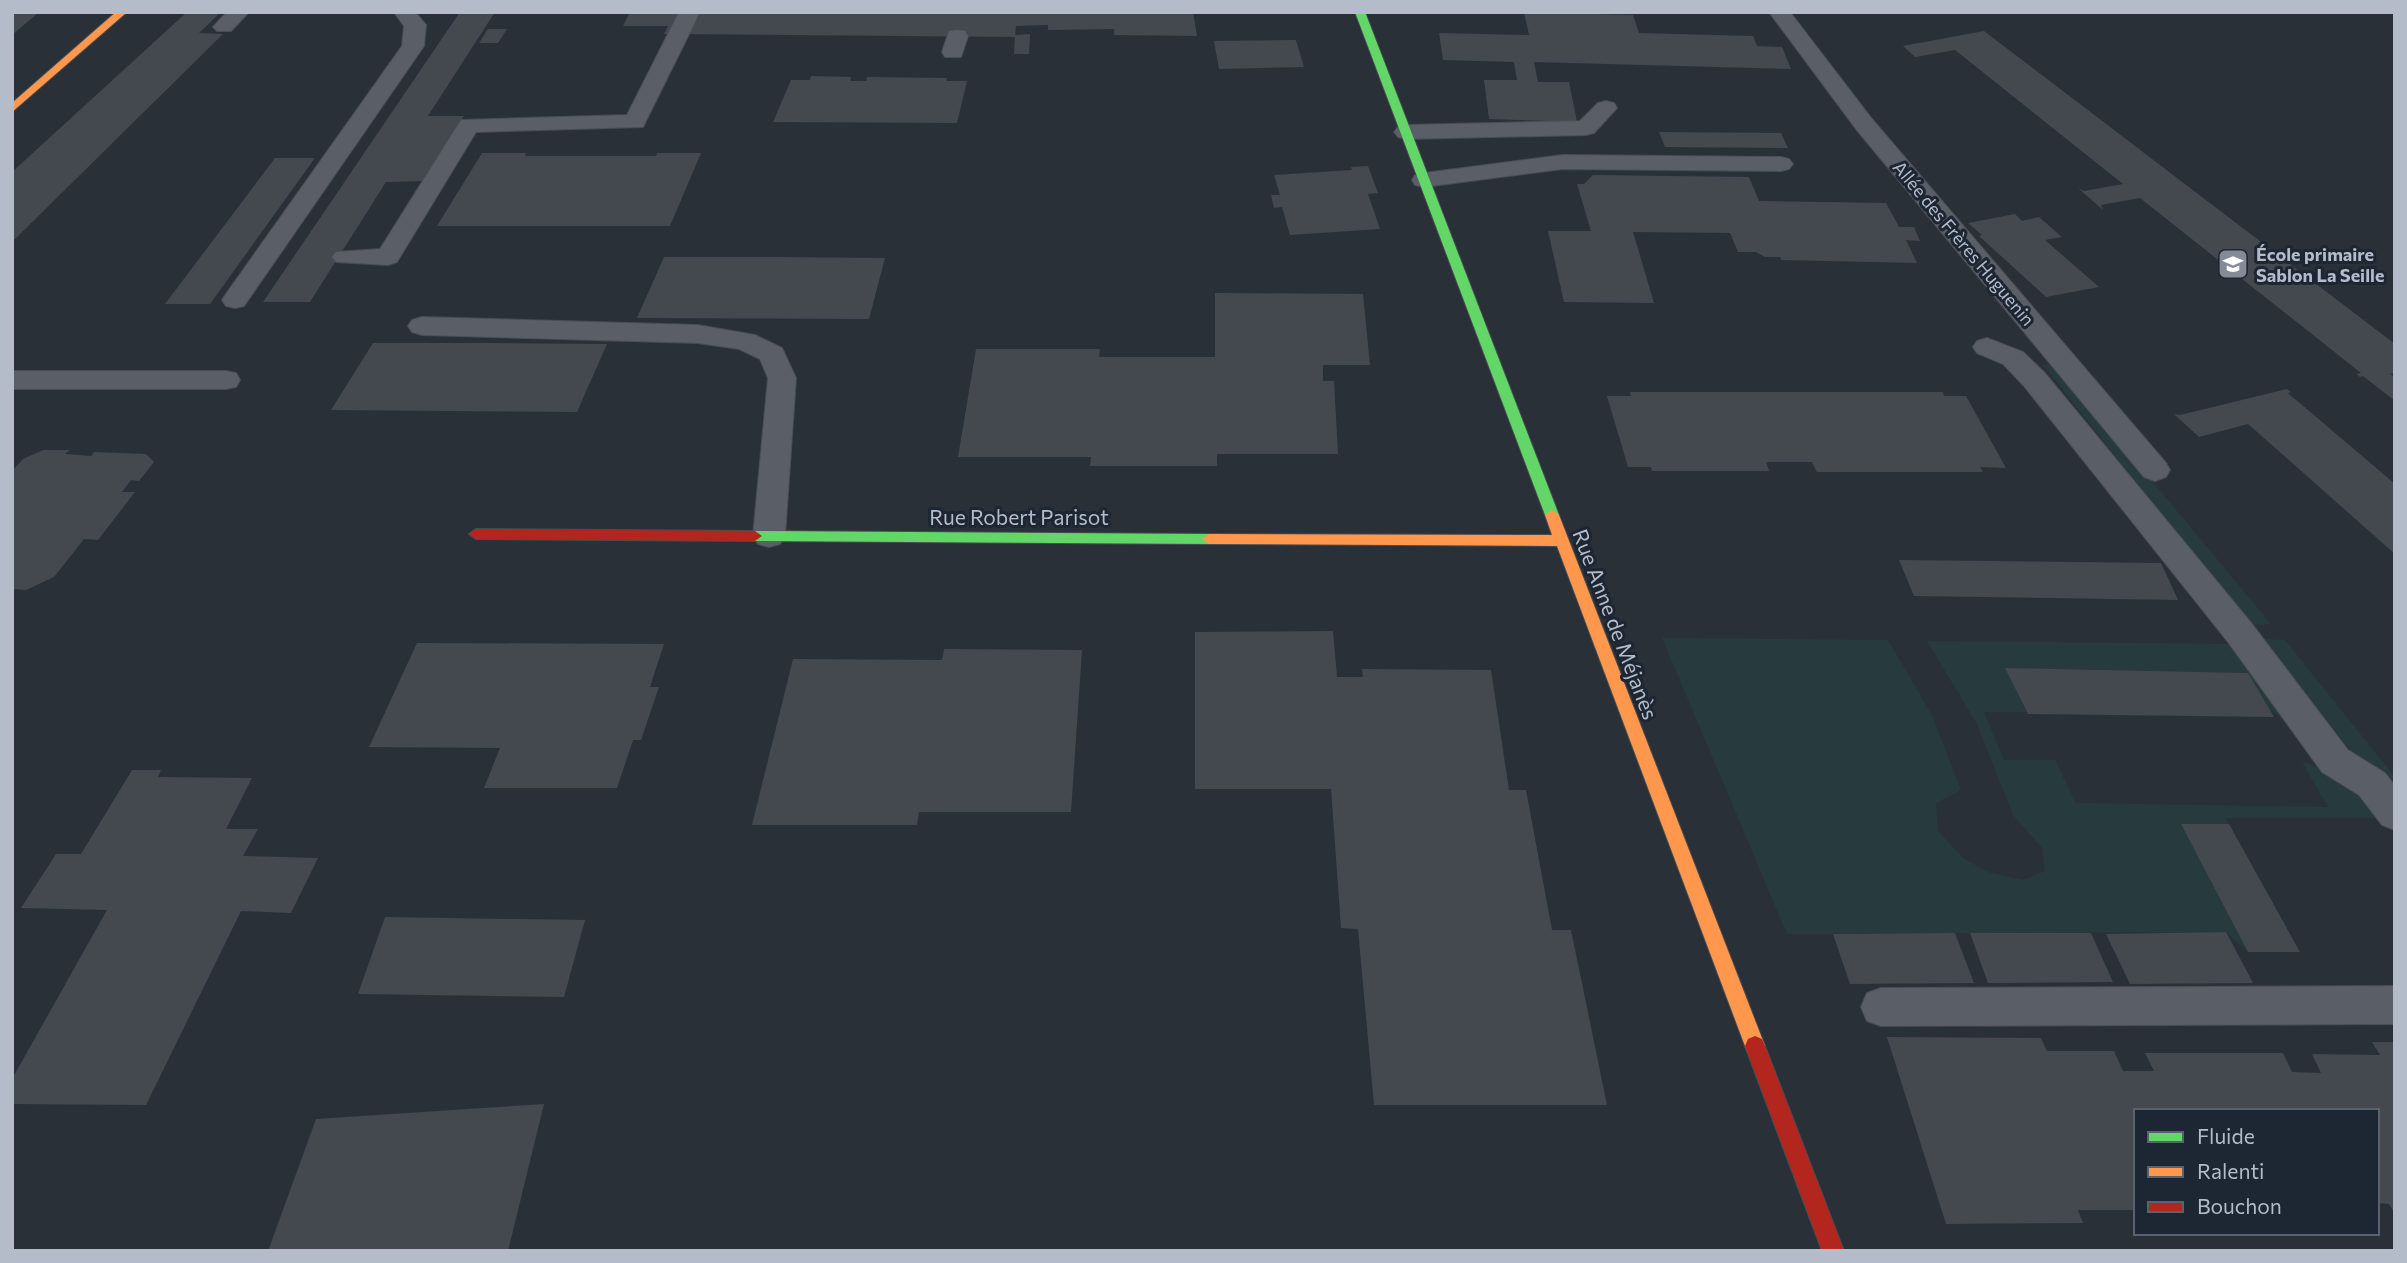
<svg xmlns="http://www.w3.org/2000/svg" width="2407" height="1263" font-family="Commissioner,sans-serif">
<rect width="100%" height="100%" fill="#2a3038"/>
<path fill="#273a3e" d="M 2055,364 L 2271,624 L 2250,625 L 2043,365 Z
M 1662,638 L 1888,640 L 1932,715 L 1961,790 L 1936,803 L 1938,831 L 1963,858 L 1988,872 L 2023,880 L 2045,871 L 2042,848 L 2013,815 L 1977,724 L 1927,641 L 2230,644 L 2301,732 L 2270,710 L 2247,673 L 2006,668 L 2026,712 L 1984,712 L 2004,760 L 2055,760 L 2076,803 L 2328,807 L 2302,762 C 2336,770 2358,793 2380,818 L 2226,818 L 2229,824 L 2182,824 L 2248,952 L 2226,932 L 1787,934 Z
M 2261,639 L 2285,640 L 2395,777 L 2395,790 L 2351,751 Z"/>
<path fill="#444950" d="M 12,12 L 39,12 L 12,35 Z
M 187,12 L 221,12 L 199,33 L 223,34 L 12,242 L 12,172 Z
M 460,12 L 495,12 L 428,116 L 464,116 L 424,181 L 386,182 L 310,302 L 263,302 Z
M 630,12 L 1193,12 L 1197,36 L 1114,35 L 1114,29 L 1048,30 L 1048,25 L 1016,26 L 1015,37 L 664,34 L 668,26 L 623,26 Z
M 1524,12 L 1633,15 L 1639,33 L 1753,36 L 1757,46 L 1782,47 L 1791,69 L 1534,62 L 1538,82 L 1569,82 L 1577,122 L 1489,119 L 1484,80 L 1517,80 L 1514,62 L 1443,60 L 1439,33 L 1529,35 Z
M 488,29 L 507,29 L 498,43 L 479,43 Z
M 1984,31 L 2395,344 L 2395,373 L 2390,374 L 2395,377 L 2395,401 L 2363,376 L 2360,377 L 2356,374 L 2361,373 L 2140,198 L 2101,205 L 2103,210 L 2078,188 L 2084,191 L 2123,184 L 1955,50 L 1915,57 L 1903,46 Z
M 1030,34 L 1029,54 L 1014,54 L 1015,35 Z
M 1296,40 L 1304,67 L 1219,69 L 1214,41 Z
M 811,76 L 851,77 L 850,81 L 866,81 L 867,77 L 947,78 L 946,81 L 967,81 L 957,123 L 773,122 L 791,80 L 810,80 Z
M 1659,132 L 1781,133 L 1788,148 L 1665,147 Z
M 482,153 L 526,153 L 525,156 L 656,156 L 657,153 L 701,153 L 670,226 L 437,226 Z
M 275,158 L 315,158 L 210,304 L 165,304 Z
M 1368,166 L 1378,193 L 1368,194 L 1380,229 L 1290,235 L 1282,207 L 1274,208 L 1271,195 L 1280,195 L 1274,175 L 1352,170 L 1351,167 Z
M 1593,175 L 1749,177 L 1759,201 L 1886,203 L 1899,227 L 1914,227 L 1920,241 L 1906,240 L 1917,263 L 1781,260 L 1780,257 L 1765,257 L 1756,252 L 1738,252 L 1730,233 L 1633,232 L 1654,303 L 1564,302 L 1548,231 L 1591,231 L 1577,184 L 1584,184 Z
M 2015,214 L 2022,221 L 2039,217 L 2062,237 L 2045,240 L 2099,287 L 2046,297 L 1979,236 L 1982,235 L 1968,223 Z
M 664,257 L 774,257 L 885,258 L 869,319 L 637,318 Z
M 1215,293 L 1363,294 L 1370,365 L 1323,365 L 1323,381 L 1334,381 L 1338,454 L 1217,454 L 1217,466 L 1090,466 L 1091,457 L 958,457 L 976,349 L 1100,349 L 1099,357 L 1215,357 Z
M 373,343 L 491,343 L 607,344 L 577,412 L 331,410 Z
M 2287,389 L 2291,392 L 2288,393 L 2395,484 L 2395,554 L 2248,424 L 2199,437 L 2174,414 L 2180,415 Z
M 1630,392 L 1943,392 L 1944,396 L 1966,396 L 2006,468 L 1980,467 L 1983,472 L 1817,472 L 1812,462 L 1766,462 L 1769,471 L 1652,471 L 1651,467 L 1628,467 L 1607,396 L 1631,396 Z
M 43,450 L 70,450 L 65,454 L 91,456 L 94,452 L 146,454 L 154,462 L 139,481 L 131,480 L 122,492 L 135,492 L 98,540 L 84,539 L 54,577 L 26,590 L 12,589 L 12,471 L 23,459 Z
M 1899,560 L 2161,563 L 2178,600 L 1914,596 Z
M 1333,631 L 1337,677 L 1363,677 L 1362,669 L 1491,670 L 1509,790 L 1526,790 L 1552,930 L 1571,930 L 1607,1105 L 1374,1105 L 1358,929 L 1341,928 L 1331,789 L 1195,789 L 1195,632 Z
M 417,643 L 664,644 L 650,687 L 659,687 L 641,740 L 633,740 L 617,788 L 484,788 L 500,748 L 369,747 Z
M 944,649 L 1082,650 L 1071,812 L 919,812 L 917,825 L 752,825 L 793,659 L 942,660 Z
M 2005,668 L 2248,673 L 2274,717 L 2028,714 Z
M 132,770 L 161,770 L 158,777 L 252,778 L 226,829 L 258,829 L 243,856 L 318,858 L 291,913 L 241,911 L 146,1105 L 12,1104 L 12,1079 L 107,910 L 21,908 L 56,854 L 81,854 Z
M 2181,824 L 2229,824 L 2300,952 L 2248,952 Z
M 385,917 L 585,920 L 564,997 L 358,994 Z
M 2226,932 L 2253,983 L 2130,984 L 2106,934 Z
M 1955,933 L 1974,983 L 1850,984 L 1833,934 Z
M 1970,933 L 2091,933 L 2113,982 L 1988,983 Z
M 1887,1037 L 2041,1038 L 2047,1051 L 2114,1051 L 2123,1071 L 2154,1071 L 2145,1053 L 2283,1053 L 2292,1072 L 2321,1073 L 2312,1054 L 2380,1055 L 2372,1042 L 2395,1042 L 2395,1214 L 2389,1204 L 2377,1203 L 2377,1111 L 2136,1111 L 2136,1210 L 2078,1210 L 2083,1223 L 1946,1224 Z
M 544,1104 L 508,1251 L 268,1251 L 316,1119 Z"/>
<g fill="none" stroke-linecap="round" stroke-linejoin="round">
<g stroke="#484c53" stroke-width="2">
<path id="lane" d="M 227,12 L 249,12 L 231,31 L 217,31 L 213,27 Z
M 394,12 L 415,12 L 426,25 L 424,46 L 244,306 L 235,308 L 226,306 L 222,300 L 226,294 L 402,46 L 404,26 Z
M 679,12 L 700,12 L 643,127 L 476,132 L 397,262 L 388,265 L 336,262 L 332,257 L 336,252 L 380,249 L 461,120 L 627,115 Z
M 1769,12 L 1790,12 L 1872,119 L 2166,463 L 2170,470 L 2166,477 L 2155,481 L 2144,477 L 1856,129 Z
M 957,30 L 965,31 L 968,36 L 961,57 L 945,57 L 942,52 L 949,31 Z
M 1606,101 L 1614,103 L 1617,108 L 1594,133 L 1586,135 L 1406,139 L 1398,137 L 1394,132 L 1398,127 L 1406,125 L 1580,121 L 1598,103 Z
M 1563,155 L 1781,157 L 1789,159 L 1793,164 L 1789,169 L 1781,171 L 1563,169 L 1424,187 L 1415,185 L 1412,180 L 1415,175 L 1424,173 Z
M 422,317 L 698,325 L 755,335 L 782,348 L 796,378 L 785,536 L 780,544 L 769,547 L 758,544 L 753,536 L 768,378 L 760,359 L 739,349 L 698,343 L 422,335 L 412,332 L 408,326 L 412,320 Z
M 1987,338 L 2023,352 L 2044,372 L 2252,624 L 2348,750 L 2385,773 L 2395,786 L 2395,830 L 2382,825 L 2359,795 L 2322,772 L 2228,642 L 2024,386 L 2003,364 L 1977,353 L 1973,347 L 1977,341 Z
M 12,371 L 226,371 L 236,373 L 240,380 L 236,387 L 226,389 L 12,389 Z
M 2395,986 L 2395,1024 L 1881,1026 L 1867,1021 L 1861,1007 L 1867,993 L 1881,988 Z"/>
</g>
<g stroke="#484c53" stroke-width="2">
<path id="fast" d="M 1355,12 L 1365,12 L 1559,515 L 1557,519 L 1552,520 L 1545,515 Z
M 755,531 L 1209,534 L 1216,539 L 1209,544 L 755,541 L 748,536 Z"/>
</g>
<g stroke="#484c53" stroke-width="2">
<path id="slow" d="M 116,12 L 127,12 L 12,112 L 12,103 Z
M 1552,510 L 1559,515 L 1765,1046 L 1762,1053 L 1755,1056 L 1748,1053 L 1745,1046 L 1557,546 L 1209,544 L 1202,539 L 1209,534 L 1552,535 L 1545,515 Z"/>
</g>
<g stroke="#484c53" stroke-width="2">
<path id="jam" d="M 476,529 L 755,531 L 762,536 L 755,541 L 476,539 L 469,534 Z
M 1755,1036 L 1762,1039 L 1765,1046 L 1844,1251 L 1822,1251 L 1745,1046 L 1748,1039 Z"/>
</g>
<use href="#lane" fill="#5a5e66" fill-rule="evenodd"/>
<use href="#fast" fill="#63d668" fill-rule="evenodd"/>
<use href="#slow" fill="#ff974d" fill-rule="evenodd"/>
<use href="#jam" fill="#b3261e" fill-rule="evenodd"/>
</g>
<defs>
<g id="school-square" transform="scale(1.575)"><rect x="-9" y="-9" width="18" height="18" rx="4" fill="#848b96" stroke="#1d2633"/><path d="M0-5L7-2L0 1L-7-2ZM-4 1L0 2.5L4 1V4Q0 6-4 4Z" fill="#fff"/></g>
</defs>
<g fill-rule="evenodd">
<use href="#school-square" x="2233" y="264"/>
</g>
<g text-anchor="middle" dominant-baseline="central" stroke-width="6" stroke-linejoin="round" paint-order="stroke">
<g font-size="18" fill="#b4bcc9" stroke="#1d2633">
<text transform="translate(1964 243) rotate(50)">Allée des Frères Huguenin</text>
</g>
<g font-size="18" font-weight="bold" fill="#b4bcc9" stroke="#1d2633" text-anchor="start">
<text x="2256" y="254">École primaire<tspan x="2256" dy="21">Sablon La Seille</tspan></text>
</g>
<g font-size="21" fill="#b4bcc9" stroke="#1d2633">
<text x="1019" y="516">Rue Robert Parisot</text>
<text transform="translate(1616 624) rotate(69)">Rue Anne de Méjanès</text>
</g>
</g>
<rect width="2407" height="1263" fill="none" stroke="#b4bcc9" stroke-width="28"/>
<rect x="2134" y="1109" width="245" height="126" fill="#1d2633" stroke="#59626f" stroke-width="2"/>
<rect x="2148" y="1132" width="35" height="10" fill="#63d668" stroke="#59626f" stroke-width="2"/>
<text x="2197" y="1144" font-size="21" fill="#b4bcc9">Fluide</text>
<rect x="2148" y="1167" width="35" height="10" fill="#ff974d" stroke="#59626f" stroke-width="2"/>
<text x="2197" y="1179" font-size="21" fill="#b4bcc9">Ralenti</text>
<rect x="2148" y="1202" width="35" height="10" fill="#b3261e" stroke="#59626f" stroke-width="2"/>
<text x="2197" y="1214" font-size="21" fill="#b4bcc9">Bouchon</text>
</svg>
